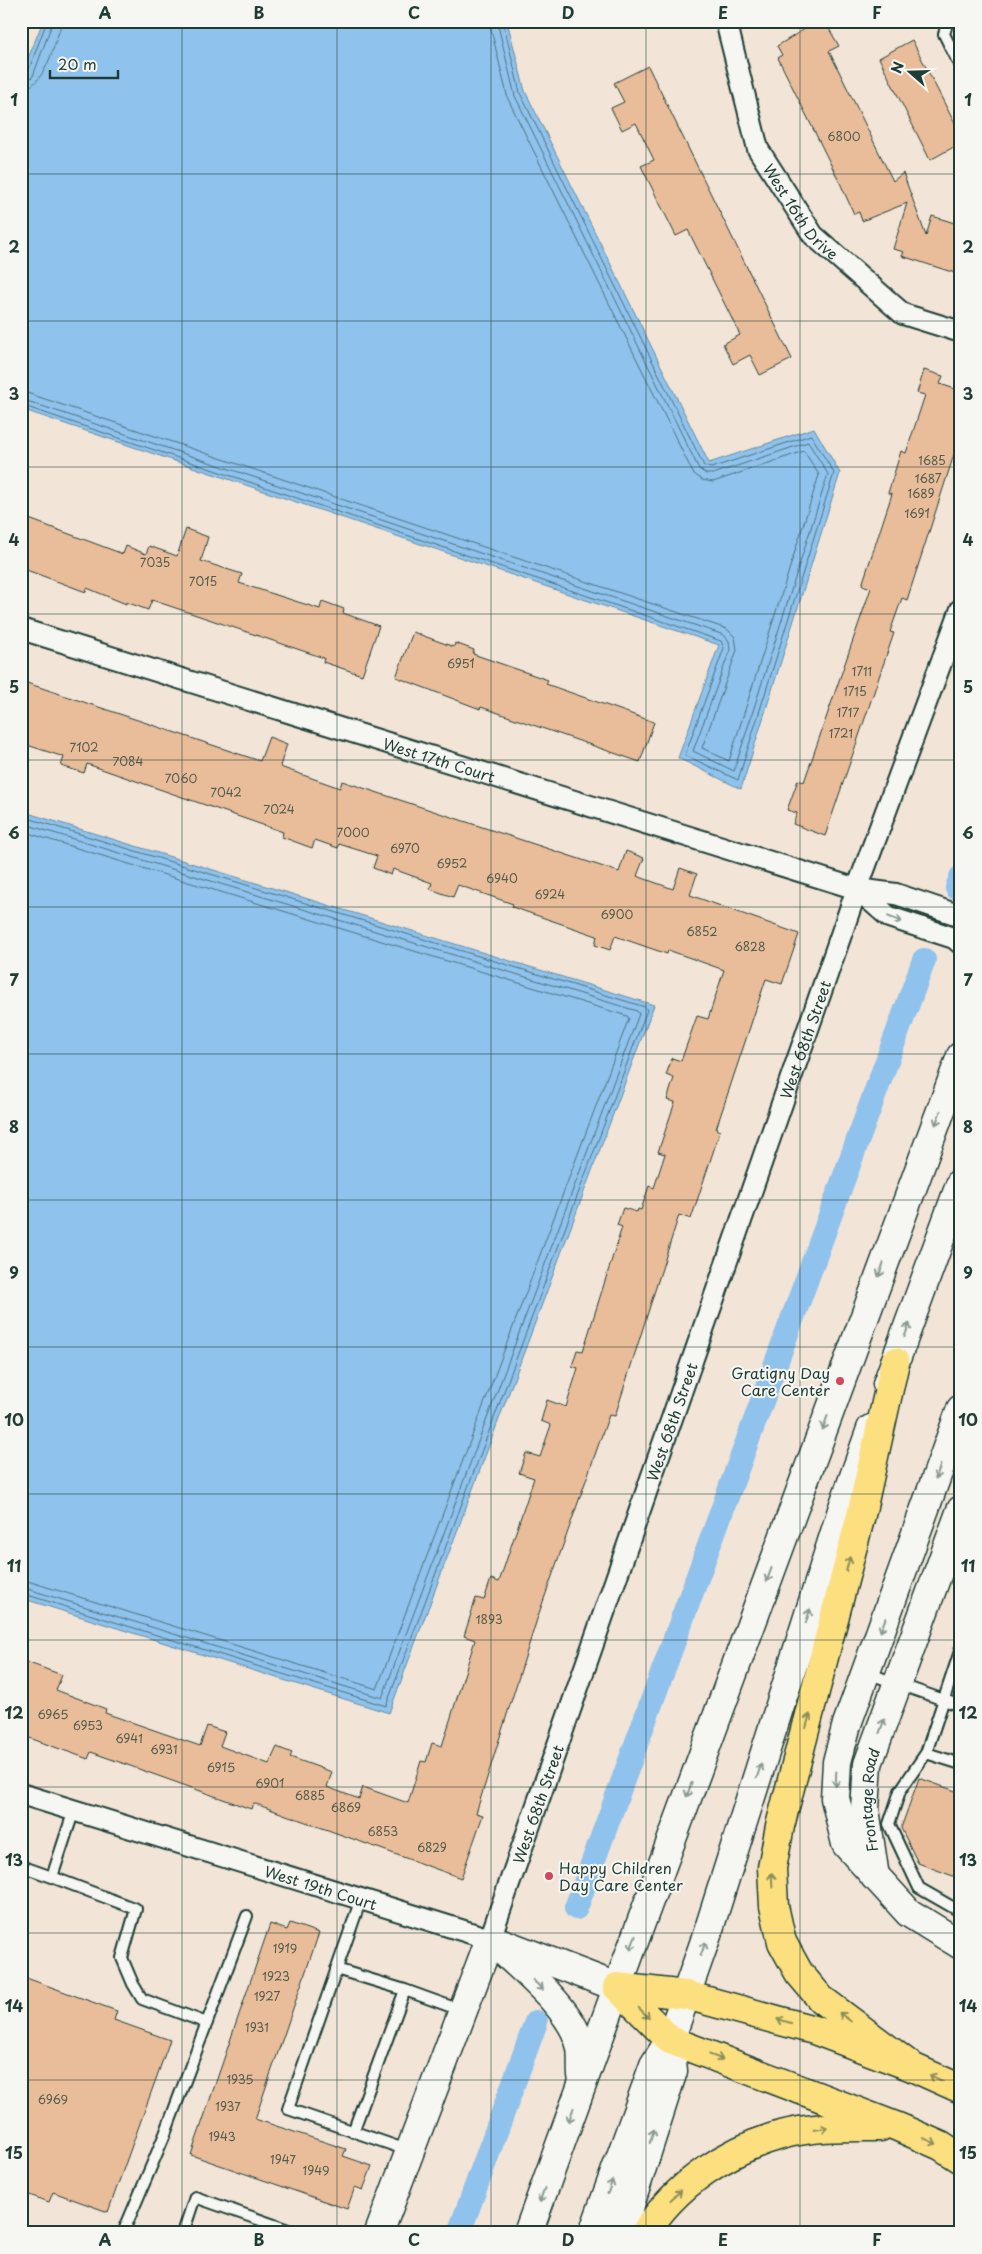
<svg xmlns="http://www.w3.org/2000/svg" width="982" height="2254" font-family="'Playpen Sans',sans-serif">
<rect width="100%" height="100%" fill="#f2e5d8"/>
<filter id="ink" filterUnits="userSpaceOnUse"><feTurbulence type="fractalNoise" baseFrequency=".02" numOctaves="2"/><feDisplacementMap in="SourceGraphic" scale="10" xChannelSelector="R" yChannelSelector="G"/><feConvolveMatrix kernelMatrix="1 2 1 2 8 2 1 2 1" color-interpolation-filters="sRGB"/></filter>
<g filter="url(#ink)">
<path fill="#8fc2ec" stroke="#628da2" d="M 43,21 L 507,21 L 525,91 L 709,463 L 814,428 L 840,473 L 741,789 L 678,758 L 719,645 L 21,409 L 21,76 Z
M 21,811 L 654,1005 L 389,1713 L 21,1598 Z"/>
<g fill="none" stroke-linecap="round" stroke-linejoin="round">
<path stroke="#4c727e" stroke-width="1" d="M 21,76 L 28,72 L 47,21
M 21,82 L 28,81 L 33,76 L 53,21
M 21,89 C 44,88 53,48 60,29 L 61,21
M 21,391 L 727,629 L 735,637 L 737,650 L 702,748 L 729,761 L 819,475 L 804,451 L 713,482 L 702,480 L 693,473 L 508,99 L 489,21
M 21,399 L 724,635 L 729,641 L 730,650 L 693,751 L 734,771 L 828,474 L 808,442 L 713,474 L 706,474 L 699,469 L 515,96 L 497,21
M 21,405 L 721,641 L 724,648 L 685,755 L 738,780 L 834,473 L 811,435 L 711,468 L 704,466 L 520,93 L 503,21
M 21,816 L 645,1007 L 647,1010 L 386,1706 L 21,1593
M 21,823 L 637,1011 L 639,1014 L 382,1698 L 21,1587
M 21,831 L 627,1016 L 629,1018 L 377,1689 L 21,1579"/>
<path stroke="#8fc2ec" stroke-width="24" d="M 957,888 L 961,877
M 576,1908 L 924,960
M 459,2233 L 536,2022"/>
</g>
<path fill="#eabd9a" stroke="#1f3d34" d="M 807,21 L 825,22 L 839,46 L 829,51 L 893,181 L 903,173 L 926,236 L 932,216 L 961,225 L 961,275 L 902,256 L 904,252 L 893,249 L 907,203 L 862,221 L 859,212 L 854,214 L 841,185 L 778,58 L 782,55 L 777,46 L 808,27 Z
M 912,40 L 955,124 L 961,126 L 961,143 L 930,160 L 879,58 Z
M 648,66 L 792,359 L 760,375 L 750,355 L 733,364 L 723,344 L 740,335 L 688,230 L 676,236 L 641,166 L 654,160 L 636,123 L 622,130 L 611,108 L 624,102 L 614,83 Z
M 924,370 L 943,376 L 940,384 L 961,391 L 961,433 L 907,600 L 902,598 L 890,632 L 894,633 L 825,836 L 793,824 L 797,813 L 787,810 L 798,780 L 804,782 L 871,588 L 862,585 L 892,494 L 888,493 L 901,451 L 906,453 L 925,395 L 917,393 Z
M 21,516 L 123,554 L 126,546 L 146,554 L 149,546 L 177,556 L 186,529 L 208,537 L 201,561 L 242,574 L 239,583 L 320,609 L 322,601 L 344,609 L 343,613 L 379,626 L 362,675 L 323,662 L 324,658 L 152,600 L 148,610 L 126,602 L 126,604 L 87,588 L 86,592 L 21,568 Z
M 413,632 L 454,647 L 455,643 L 474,650 L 473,654 L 548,680 L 546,684 L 654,722 L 640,762 L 481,707 L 480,709 L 396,677 Z
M 21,681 L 260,761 L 269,737 L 287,744 L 280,766 L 283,768 L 340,788 L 342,781 L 619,872 L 626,851 L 644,858 L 637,876 L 673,889 L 680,868 L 697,874 L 690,895 L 799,934 L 782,984 L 766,979 L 716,1129 L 720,1131 L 691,1219 L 679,1215 L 615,1416 L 609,1415 L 538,1616 L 476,1813 L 483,1815 L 461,1878 L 253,1803 L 251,1809 L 91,1752 L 88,1759 L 21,1735 L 21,1660 L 62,1675 L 56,1690 L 106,1709 L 105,1713 L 200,1746 L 207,1726 L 225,1732 L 220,1746 L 269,1764 L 277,1747 L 292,1753 L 290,1757 L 332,1772 L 327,1787 L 359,1799 L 363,1787 L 408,1803 L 421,1761 L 426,1762 L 432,1743 L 442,1746 L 475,1640 L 464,1636 L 476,1598 L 484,1600 L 491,1579 L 499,1582 L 534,1478 L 519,1473 L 526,1453 L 540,1457 L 551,1425 L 541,1421 L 547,1400 L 566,1407 L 578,1368 L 572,1366 L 577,1350 L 583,1351 L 622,1227 L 617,1225 L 623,1208 L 637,1212 L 638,1209 L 641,1210 L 649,1186 L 654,1188 L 665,1154 L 658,1152 L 675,1102 L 667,1100 L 674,1078 L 666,1075 L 672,1058 L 681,1061 L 697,1016 L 708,1019 L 724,970 L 668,950 L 667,954 L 615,936 L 610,950 L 595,945 L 597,936 L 512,907 L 513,904 L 458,885 L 453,897 L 430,889 L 432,883 L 393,869 L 391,875 L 373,868 L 377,856 L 339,844 L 338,848 L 315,840 L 312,848 L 282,837 L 283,832 L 87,764 L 84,773 L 61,766 L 64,757 L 21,743 Z
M 919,1778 L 961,1793 L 961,1879 L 918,1863 L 901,1828 Z
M 290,1923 L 319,1933 L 255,2119 L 346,2149 L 343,2156 L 372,2166 L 363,2190 L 355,2187 L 347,2209 L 191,2155 L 270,1924 L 287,1930 Z
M 21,1976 L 117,2011 L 114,2020 L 170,2040 L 108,2212 L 53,2192 L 49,2202 L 21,2192 Z"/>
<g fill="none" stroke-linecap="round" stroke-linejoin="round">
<g stroke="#1f3d34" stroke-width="14">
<path id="lane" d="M 948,21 L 944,34 L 961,68
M 941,1568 L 961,1575
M 961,1648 L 926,1753 L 961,1764
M 867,1673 L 961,1706
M 926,1753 L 900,1791 L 889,1824 L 919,1888 L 961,1912
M 21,1866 L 52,1877 L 74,1810
M 52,1877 L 136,1909 L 122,1958 L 133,1984 L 142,1999 L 207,2023
M 361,1899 L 288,2109 L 410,2151
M 336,1969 L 405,1990 L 353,2132
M 405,1990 L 463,2011
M 123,2233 L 165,2134 L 247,1916
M 183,2233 L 195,2197 L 297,2233"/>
</g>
<g stroke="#1f3d34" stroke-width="24">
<g id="street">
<path id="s1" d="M 726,21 L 758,149 L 813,235 L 903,314 L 961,332"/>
<path id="s2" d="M 21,629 L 857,889 L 896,894 L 961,916"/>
<path d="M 857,889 L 889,917 L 954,938 L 961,944"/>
<path id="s3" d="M 21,1794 L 490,1939 L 857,889 L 961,609"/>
</g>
</g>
<g stroke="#1f3d34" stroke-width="31">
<g id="secondary">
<path d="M 887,1384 L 961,1182"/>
<path d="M 961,1409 L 847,1724 L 837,1762 L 835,1798 L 846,1844 L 909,1913 L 961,1945"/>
<path id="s4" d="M 875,1877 L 865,1809 L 868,1764 L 961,1510"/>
<path d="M 490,1939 C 517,1965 571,2007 580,2044 C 583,2053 581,2065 582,2075"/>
<path d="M 502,1943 L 617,1987"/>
<path d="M 379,2233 L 490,1939"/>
<path d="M 528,2233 L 635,1939 L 961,1056"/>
<path d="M 593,2233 L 654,2065 L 670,2040 L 707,1935 L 842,1510 L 871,1429"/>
<path d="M 621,2233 L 673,2071 L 670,2040"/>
</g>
</g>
<g stroke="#1f3d34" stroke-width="31">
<path id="highway" d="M 895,1362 L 861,1515 L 780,1826 L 772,1868 L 774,1906 L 782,1942 L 799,1973 L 821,1999 L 912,2067
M 617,1987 L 670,2040 L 898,2127 L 941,2146 L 961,2159
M 617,1987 L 686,1995 L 814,2030 L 912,2067 L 961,2089
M 645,2233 C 675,2185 727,2150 781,2135 C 813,2126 848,2127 880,2127"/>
</g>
<use href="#lane" stroke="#f6f6f2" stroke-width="10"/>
<use href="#street" stroke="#f6f6f2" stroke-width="20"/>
<use href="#secondary" stroke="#f6f6f2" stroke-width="28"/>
<use href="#highway" stroke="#fce080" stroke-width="28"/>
</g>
<defs><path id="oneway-shaft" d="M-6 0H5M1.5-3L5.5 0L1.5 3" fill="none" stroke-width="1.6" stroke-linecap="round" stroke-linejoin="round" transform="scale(1.25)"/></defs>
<g stroke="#8a9a93">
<use href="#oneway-shaft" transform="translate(895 919) rotate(21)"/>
<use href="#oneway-shaft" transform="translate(938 1118) rotate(110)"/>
<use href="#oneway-shaft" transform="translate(881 1270) rotate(110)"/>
<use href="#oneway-shaft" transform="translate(907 1330) rotate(-70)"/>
<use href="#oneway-shaft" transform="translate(825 1423) rotate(110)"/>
<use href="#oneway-shaft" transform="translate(938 1472) rotate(110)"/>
<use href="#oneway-shaft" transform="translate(769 1575) rotate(110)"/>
<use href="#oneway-shaft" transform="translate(808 1616) rotate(-73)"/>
<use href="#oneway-shaft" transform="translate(883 1625) rotate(110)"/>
<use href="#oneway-shaft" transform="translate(882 1726) rotate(-70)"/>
<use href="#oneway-shaft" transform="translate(759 1771) rotate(-72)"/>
<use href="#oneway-shaft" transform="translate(836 1779) rotate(92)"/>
<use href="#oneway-shaft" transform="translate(689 1790) rotate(110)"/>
<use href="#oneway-shaft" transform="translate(633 1943) rotate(110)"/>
<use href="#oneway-shaft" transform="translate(703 1949) rotate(-70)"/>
<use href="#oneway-shaft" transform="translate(538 1985) rotate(44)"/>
<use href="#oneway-shaft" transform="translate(571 2115) rotate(110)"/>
<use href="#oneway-shaft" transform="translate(652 2136) rotate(-72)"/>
<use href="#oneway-shaft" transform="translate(610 2187) rotate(-70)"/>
<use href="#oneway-shaft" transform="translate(542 2195) rotate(110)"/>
</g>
<g stroke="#8e8e5a">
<use href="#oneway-shaft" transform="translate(848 1564) rotate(-75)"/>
<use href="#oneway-shaft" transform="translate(808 1721) rotate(-75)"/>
<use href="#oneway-shaft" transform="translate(772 1880) rotate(-93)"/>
<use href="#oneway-shaft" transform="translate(644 2013) rotate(45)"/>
<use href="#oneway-shaft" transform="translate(845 2017) rotate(-143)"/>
<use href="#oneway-shaft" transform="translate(784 2021) rotate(-164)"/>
<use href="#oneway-shaft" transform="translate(716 2057) rotate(21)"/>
<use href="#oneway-shaft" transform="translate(936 2078) rotate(-156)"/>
<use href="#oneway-shaft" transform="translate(821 2129) rotate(-8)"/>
<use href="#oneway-shaft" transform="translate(930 2141) rotate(24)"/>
<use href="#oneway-shaft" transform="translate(676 2195) rotate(-42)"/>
</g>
</g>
<path fill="none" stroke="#1f3d34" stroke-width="1" stroke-opacity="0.55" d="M 182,21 L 182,2233M 337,21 L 337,2233M 491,21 L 491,2233M 646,21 L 646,2233M 800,21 L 800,2233M 21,174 L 961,174M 21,321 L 961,321M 21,467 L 961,467M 21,614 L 961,614M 21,760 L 961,760M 21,907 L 961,907M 21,1054 L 961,1054M 21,1200 L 961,1200M 21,1347 L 961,1347M 21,1494 L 961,1494M 21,1640 L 961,1640M 21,1787 L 961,1787M 21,1933 L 961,1933M 21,2080 L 961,2080"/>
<g fill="#d1495b" stroke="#f6f6f2" stroke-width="2">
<circle cx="840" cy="1381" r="5"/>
<circle cx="549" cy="1876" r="5"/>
</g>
<g text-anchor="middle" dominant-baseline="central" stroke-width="4" stroke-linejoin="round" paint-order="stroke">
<g font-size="12" fill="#525d4e">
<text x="844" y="136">6800</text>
<text x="932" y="460">1685</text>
<text x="928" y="478">1687</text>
<text x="921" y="493">1689</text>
<text x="917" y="513">1691</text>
<text x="155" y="562">7035</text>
<text x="203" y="581">7015</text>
<text x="461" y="663">6951</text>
<text x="862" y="671">1711</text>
<text x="855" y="691">1715</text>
<text x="848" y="712">1717</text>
<text x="841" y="733">1721</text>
<text x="84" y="747">7102</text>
<text x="128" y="761">7084</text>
<text x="181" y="778">7060</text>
<text x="226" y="792">7042</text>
<text x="279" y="809">7024</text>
<text x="353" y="832">7000</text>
<text x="405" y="848">6970</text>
<text x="452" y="863">6952</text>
<text x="502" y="878">6940</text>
<text x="550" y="894">6924</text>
<text x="617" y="914">6900</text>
<text x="702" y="931">6852</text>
<text x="750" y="946">6828</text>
<text x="489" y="1619">1893</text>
<text x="53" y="1714">6965</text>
<text x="88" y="1725">6953</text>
<text x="129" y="1738">6941</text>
<text x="164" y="1749">6931</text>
<text x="221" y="1767">6915</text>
<text x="270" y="1783">6901</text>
<text x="310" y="1795">6885</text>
<text x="346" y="1807">6869</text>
<text x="383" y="1831">6853</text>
<text x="432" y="1847">6829</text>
<text x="285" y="1948">1919</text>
<text x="276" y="1976">1923</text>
<text x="267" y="1996">1927</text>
<text x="257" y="2027">1931</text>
<text x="240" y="2079">1935</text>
<text x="53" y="2099">6969</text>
<text x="228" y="2106">1937</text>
<text x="222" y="2136">1943</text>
<text x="283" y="2159">1947</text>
<text x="316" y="2170">1949</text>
</g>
<g font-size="15" fill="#1f3d34" stroke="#f6f6f2">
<text stroke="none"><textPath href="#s1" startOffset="208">West 16th Drive</textPath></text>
<text stroke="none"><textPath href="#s2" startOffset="438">West 17th Court</textPath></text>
<text stroke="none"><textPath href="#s3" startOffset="1444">West 68th Street</textPath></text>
<text stroke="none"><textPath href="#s3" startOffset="1039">West 68th Street</textPath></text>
<text stroke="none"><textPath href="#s4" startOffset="78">Frontage Road</textPath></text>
<text stroke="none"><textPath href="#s3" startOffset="634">West 68th Street</textPath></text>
<text stroke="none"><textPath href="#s3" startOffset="314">West 19th Court</textPath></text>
</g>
<g font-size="15" fill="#1f3d34" stroke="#f6f6f2" text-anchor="end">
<text x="830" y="1372">Gratigny Day<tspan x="830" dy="17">Care Center</tspan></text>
<text x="559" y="1867" text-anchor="start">Happy Children<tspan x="559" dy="17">Day Care Center</tspan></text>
</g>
</g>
<rect width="982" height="2254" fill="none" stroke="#f6f6f2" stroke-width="55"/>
<g transform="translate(910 72) rotate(290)" stroke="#f6f6f2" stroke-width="4" paint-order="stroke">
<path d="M0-4L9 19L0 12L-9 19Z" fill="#1f3d34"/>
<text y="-8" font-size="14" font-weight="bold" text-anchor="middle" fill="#1f3d34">N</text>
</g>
<path d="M50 70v8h68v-8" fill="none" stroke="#1f3d34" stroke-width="2.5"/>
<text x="58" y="70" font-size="15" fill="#1f3d34" stroke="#f6f6f2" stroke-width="4" paint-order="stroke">20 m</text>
<rect x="28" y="28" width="926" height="2198" fill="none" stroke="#1f3d34" stroke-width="2"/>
<g font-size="16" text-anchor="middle" font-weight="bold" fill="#1f3d34">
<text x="105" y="19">A</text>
<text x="259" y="19">B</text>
<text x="414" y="19">C</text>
<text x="568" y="19">D</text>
<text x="723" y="19">E</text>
<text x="877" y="19">F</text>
<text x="14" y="106">1</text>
<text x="968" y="106">1</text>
<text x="14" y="253">2</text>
<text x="968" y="253">2</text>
<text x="14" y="400">3</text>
<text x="968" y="400">3</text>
<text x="14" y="546">4</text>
<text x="968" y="546">4</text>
<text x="14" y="693">5</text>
<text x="968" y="693">5</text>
<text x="14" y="839">6</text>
<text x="968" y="839">6</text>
<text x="14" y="986">7</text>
<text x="968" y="986">7</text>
<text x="14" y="1133">8</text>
<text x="968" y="1133">8</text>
<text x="14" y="1279">9</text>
<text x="968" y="1279">9</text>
<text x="14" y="1426">10</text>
<text x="968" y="1426">10</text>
<text x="14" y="1572">11</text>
<text x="968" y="1572">11</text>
<text x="14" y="1719">12</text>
<text x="968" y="1719">12</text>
<text x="14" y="1866">13</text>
<text x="968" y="1866">13</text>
<text x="14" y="2012">14</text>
<text x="968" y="2012">14</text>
<text x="14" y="2159">15</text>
<text x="968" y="2159">15</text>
<text x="105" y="2246">A</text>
<text x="259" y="2246">B</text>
<text x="414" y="2246">C</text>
<text x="568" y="2246">D</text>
<text x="723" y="2246">E</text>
<text x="877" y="2246">F</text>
</g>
</svg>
